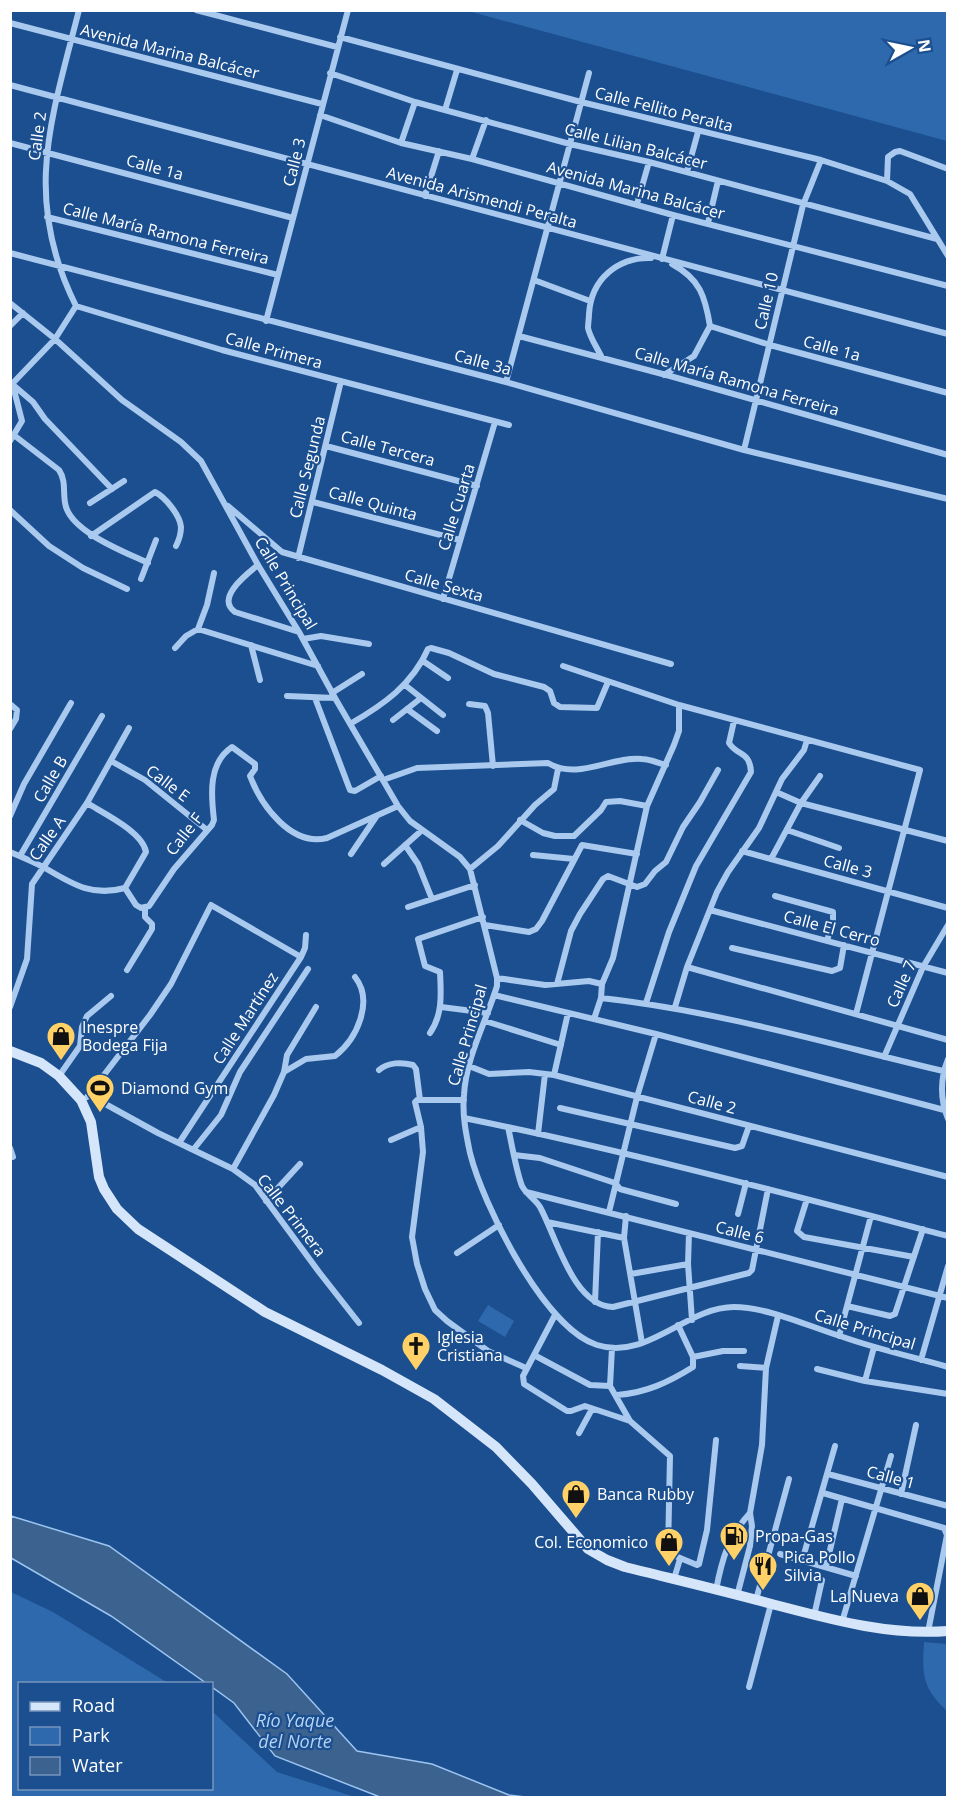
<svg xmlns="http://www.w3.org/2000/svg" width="958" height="1808" font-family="'Open Sans',sans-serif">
<rect width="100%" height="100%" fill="#1b4f8f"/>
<path fill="#2e69ad" d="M 468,11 L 947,11 L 947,141 Z
M 488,1305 L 514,1321 L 505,1337 L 478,1321 Z
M 11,1592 L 53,1612 L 168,1683 L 20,1684 L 20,1788 L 212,1788 L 212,1711 L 277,1772 L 355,1797 L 11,1797 Z
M 924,1642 L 947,1644 L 947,1711 C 922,1688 922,1674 924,1642 Z"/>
<path fill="#3c6290" stroke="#9cc4f0" stroke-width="1.5" d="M 11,1516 L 109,1546 L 287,1674 L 357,1751 L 432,1764 L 509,1795 L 525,1797 L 380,1797 L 275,1756 L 234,1703 L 212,1687 L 212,1684 L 206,1683 L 111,1616 L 11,1558 Z"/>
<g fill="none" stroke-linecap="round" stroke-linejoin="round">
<path stroke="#a9c9ee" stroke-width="6" d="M 79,10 C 51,120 22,198 76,306 L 222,350 L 509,425
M 196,10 L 337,47
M 10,23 L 322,104
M 340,37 L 581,102 L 821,160 L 887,181 L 910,194 L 948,256
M 330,73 L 415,102 L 570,144 L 649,162 L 937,239
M 10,85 L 948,334
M 445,110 L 457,70
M 320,115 L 401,143 L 472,159 L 673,215 L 948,286
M 10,143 L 293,218
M 401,143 L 415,102
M 472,159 L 486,120
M 687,172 L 698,132
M 887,181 L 888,157 L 895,152 L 900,151 L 948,169
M 425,196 L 439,151
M 637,204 L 649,162
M 47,217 L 278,275
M 708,223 L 718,181
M 10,253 L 506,382 L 744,450 L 948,499
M 662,259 L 673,215
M 534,280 L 590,301
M 10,303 L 55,339 L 122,400 L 181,442 L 201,461 L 258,565 L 299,632 L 335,698 L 398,806 L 410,821 L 460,857 L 470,869 L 497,978 L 497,986 C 486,1022 466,1057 464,1095 C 462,1114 466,1134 470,1153 C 483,1205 544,1328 597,1345 C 647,1361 686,1307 734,1307 C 768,1307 810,1327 843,1337 C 877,1349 913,1357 948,1367
M 76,306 L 55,339 L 12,384 L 33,402 L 45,419 L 112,489
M 266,321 L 348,10
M 10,326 L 23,313
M 710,326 L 770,345 L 948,393
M 519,336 L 670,376 L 948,455
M 602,358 C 598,349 590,338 588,328 C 588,324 589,318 589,314 C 591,279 618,257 651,258
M 664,375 L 694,356 L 710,326 C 705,296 700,279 672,264
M 506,382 L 589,73
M 15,436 L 59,470 C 67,482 62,494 66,507 C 74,533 125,552 148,563
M 10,441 L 22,421 L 13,386
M 326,446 L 477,486
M 744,450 L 803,205 L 821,160
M 313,502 L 460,540
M 90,503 L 124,481
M 228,506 L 282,552 L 671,664
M 10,510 L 49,546 L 83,568 L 127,589
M 91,536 L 155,492 C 165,497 180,515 181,527 C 181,534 179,540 176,546
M 298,558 L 341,381
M 258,565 C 247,574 215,598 235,612 L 299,632
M 141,579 L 156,540
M 443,599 L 495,422
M 198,629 L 207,605 L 214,573
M 303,639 L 321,636 L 369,644
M 251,645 L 260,680
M 175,648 L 186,636 L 198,629 L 318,666
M 423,661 L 448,678
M 563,666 L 679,705 L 920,770 L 856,1014
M 405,685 L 443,715
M 332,693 L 362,674
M 287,696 L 335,698
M 315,698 L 350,790 L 355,791 L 381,776
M 10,704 L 17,710 L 16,719 L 10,729
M 469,704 L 485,706 L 488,713 L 493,766
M 407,709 L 437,731
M 393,720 L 421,698
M 350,724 C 383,705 412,685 428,649 L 431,648 L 449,653 L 494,674 L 544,687 L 550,691 L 554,703 L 560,707 L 597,708 L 608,682
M 111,761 L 145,780 L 207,830
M 383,780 L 417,768 L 548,763 C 578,781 611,756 642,759 C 650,759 658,763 666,765
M 776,792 L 801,803 L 948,841
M 10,816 L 24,784 L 71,703
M 520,820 L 543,833 L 555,836 L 574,836 L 601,810 L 606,802 L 620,801 L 647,806
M 787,830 L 839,848
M 405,845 L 418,864 L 432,899
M 742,851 L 948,908
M 10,852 C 22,857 34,862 45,868 C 72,884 92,897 125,888 L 146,852 C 143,832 103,813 87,803
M 351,854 L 376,817
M 533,855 L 574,859
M 20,856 L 102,716
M 771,859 L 801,803 L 820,776
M 384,864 L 421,831
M 470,869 L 498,846 L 535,805 L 554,789 L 558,769
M 125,888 L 136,905 L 141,908 L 149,906 L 174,869 L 212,825 L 214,820 C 211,795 208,763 232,747 L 255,764 L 255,769 L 250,776 C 261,805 291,847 327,838 L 398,806
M 775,896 L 833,912 L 833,920 L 827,941
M 408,907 L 475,885
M 710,910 L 948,973
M 485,925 L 529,932 L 536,929 L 542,921 L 582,845 L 637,854
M 732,948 L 832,971 L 840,968 L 844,945
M 687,967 L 948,1040
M 127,970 L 152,929 L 152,924 L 145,917 L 145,908
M 497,978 L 545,985 L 589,981 L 602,984
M 557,984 L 571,931 L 580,914 L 603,879 L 608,876 L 637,887 L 645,884 L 655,871 L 666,862 L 683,827 L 700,802 L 718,770
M 494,995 L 656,1034 L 948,1111
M 601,998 C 718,1011 829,1044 943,1071
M 646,1003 L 669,932 L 696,866 L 751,772 C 750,751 737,756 729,743 L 734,721
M 10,1007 L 27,959 L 32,884 L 87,803 L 129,728
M 441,1007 L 488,1013
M 675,1007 L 687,967 L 717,892 L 728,872 L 759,828 L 782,779 L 804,750 L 807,740
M 594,1019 L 601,998 L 602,984 L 613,958 L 647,806 L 674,745 L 679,731 L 679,705
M 485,1021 L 561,1045
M 430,1033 C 443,1014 441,994 440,972 L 425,966 L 418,939 L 483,917
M 884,1057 L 923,967 L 948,925
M 948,1059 C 940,1079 940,1099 948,1119
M 469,1066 L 489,1074 L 529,1072 L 554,1075 L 948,1177
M 379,1070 C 388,1062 402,1062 413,1065 L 416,1069 L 420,1100
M 284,1072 L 287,1055 L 316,1007
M 554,1075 L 568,1013
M 59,1076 L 80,1046 L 82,1027 L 87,1016 L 111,996
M 89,1095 L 158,1133 L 233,1169 L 255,1185 L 319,1272 L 359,1323
M 87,1097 L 150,1015 L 171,984 L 211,905 L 301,957
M 464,1100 L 417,1100 L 415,1102 L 421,1127 L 423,1152 L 412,1237 L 417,1264 L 425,1289 L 435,1310 L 447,1321 L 488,1351 L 526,1368
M 560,1108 L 735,1148 L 742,1146 L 749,1126
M 464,1118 C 627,1151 787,1194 948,1236
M 508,1127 C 512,1145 516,1170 522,1186 C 526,1194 535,1199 540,1207 C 556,1236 573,1306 613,1307 L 749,1273 L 752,1270 L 768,1189
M 538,1134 L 545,1074
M 391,1140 L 421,1127
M 179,1143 L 301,957 L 305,948 L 306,935
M 10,1148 L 13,1157
M 193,1150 L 221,1115 L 240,1072 L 308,969
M 514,1155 L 540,1158 L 615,1183 L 620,1189 L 676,1204
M 233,1169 L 274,1095 L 284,1072 L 306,1059 L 335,1056 C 357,1039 374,1001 355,977
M 526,1192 L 948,1298
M 807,1199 L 797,1231 L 804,1237 L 914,1257
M 266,1201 L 300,1164
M 609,1212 L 637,1097 L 656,1034
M 738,1214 L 746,1183
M 626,1216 L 624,1238 L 642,1343
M 547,1222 L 624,1238
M 689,1233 L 688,1264 L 692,1320
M 457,1253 L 499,1225
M 631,1274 L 688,1264
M 595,1302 L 598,1232
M 847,1306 L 890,1316 L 895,1314 L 923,1229
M 555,1315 L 523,1376 L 524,1384 L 567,1411 L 571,1411 L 585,1406 L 630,1421
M 678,1325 L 693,1357
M 839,1336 L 871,1216
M 612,1348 L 610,1386 L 630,1421 L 670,1456 L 668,1553 L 697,1565 L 699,1564 L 707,1530 L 716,1440
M 534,1355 L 590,1385 L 610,1386
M 921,1360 L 948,1266
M 740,1366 L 766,1368
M 817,1369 L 865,1381 L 948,1394
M 865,1381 L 874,1347
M 617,1395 C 646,1393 669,1382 693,1367 L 693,1357 L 723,1351 L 744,1351
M 579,1433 L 592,1409
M 828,1474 L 948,1506
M 823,1493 L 944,1528 L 947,1535 L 928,1632
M 901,1494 L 916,1425
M 780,1554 L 856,1576
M 802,1561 L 835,1446
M 826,1567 L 842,1499
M 674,1579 L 680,1559
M 716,1590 C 722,1559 728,1537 750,1513
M 737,1596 L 750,1546 L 752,1526 L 750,1513 L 762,1445 L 766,1368 L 778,1316
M 756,1600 L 789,1479
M 814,1616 L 822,1580
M 842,1622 L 891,1456
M 749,1687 L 771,1604"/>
<path stroke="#d6e6fa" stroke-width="10" d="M 10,1051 L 41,1063 L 59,1076 L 81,1100 L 91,1122 L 99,1177 L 104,1189 L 117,1209 L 138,1229 L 265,1312 L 382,1370 L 434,1399 L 496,1447 L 532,1484 L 588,1549 L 607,1560 L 625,1567 C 673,1579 720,1590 768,1603 C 826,1618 887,1636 948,1631"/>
</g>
<defs>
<g id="shop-pin" transform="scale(1.5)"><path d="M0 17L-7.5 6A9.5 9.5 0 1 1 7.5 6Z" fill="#ffd166" stroke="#1b4f8f"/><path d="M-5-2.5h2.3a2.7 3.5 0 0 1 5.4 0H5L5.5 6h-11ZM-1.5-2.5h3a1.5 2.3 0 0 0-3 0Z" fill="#111"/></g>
<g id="stadium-pin" transform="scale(1.5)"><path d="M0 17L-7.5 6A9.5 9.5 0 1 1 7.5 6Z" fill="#ffd166" stroke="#1b4f8f"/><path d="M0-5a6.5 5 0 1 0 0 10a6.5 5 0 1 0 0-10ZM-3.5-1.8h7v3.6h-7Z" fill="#111"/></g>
<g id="church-pin" transform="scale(1.5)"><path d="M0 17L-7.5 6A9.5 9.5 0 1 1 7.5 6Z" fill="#ffd166" stroke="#1b4f8f"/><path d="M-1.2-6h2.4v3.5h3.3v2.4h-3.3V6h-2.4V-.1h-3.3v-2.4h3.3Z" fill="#111"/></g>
<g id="fuel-pin" transform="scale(1.5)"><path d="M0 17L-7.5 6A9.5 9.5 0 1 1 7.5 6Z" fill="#ffd166" stroke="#1b4f8f"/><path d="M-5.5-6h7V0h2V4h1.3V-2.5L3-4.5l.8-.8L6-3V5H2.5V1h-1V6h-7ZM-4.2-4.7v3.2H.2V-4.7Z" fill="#111"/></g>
<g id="restaurant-pin" transform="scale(1.5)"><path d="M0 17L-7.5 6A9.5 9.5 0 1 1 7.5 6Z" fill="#ffd166" stroke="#1b4f8f"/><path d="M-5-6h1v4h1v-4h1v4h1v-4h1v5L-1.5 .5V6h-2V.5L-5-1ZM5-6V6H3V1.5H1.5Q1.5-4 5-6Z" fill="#111"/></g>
</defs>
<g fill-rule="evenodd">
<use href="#shop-pin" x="61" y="1036"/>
<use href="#stadium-pin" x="100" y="1088"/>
<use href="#church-pin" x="416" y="1346"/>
<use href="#shop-pin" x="576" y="1494"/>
<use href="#fuel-pin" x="734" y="1536"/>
<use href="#shop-pin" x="669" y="1542"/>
<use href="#restaurant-pin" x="763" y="1566"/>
<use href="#shop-pin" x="920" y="1596"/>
</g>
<g text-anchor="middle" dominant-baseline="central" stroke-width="4.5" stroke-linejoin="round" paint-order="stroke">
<g font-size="16" fill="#fff" stroke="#1b4f8f">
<text transform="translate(170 51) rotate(14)">Avenida Marina Balcácer</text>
<text transform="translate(664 109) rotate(14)">Calle Fellito Peralta</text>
<text transform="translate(37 136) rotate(-82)">Calle 2</text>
<text transform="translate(636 146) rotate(14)">Calle Lilian Balcácer</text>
<text transform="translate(294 162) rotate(-76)">Calle 3</text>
<text transform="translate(155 167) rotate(15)">Calle 1a</text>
<text transform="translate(636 190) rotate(15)">Avenida Marina Balcácer</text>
<text transform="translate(482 197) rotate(15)">Avenida Arismendi Peralta</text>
<text transform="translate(166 233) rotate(14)">Calle María Ramona Ferreira</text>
<text transform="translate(766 301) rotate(-77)">Calle 10</text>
<text transform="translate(832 348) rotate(15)">Calle 1a</text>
<text transform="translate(274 350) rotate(15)">Calle Primera</text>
<text transform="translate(483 362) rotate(15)">Calle 3a</text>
<text transform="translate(737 381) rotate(16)">Calle María Ramona Ferreira</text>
<text transform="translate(388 448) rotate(15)">Calle Tercera</text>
<text transform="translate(307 467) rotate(-76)">Calle Segunda</text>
<text transform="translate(373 503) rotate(15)">Calle Quinta</text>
<text transform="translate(456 507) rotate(-73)">Calle Cuarta</text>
<text transform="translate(286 583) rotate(59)">Calle Principal</text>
<text transform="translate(444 585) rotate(16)">Calle Sexta</text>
<text transform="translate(50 779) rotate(-60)">Calle B</text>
<text transform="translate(168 783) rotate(37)">Calle E</text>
<text transform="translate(184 834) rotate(-52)">Calle F</text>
<text transform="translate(47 838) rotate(-55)">Calle A</text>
<text transform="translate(848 866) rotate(15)">Calle 3</text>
<text transform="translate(832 928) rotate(15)">Calle El Cerro</text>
<text transform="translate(901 984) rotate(-66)">Calle 7</text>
<text transform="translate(245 1018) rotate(-57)">Calle Martínez</text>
<text transform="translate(467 1035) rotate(-74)">Calle Principal</text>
<text transform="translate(712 1102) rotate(15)">Calle 2</text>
<text transform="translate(292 1215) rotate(52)">Calle Primera</text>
<text transform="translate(740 1232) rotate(14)">Calle 6</text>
<text transform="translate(865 1329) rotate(17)">Calle Principal</text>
<text transform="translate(891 1477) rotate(15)">Calle 1</text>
</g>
<g font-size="16" fill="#fff" stroke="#1b4f8f" text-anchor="start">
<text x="82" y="1027">Inespre<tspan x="82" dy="18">Bodega Fija</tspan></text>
<text x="121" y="1088">Diamond Gym</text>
<text x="437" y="1337">Iglesia<tspan x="437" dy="18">Cristiana</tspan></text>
<text x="597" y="1494">Banca Rubby</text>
<text x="755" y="1536">Propa-Gas</text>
<text x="648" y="1542" text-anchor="end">Col. Economico</text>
<text x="784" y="1557">Pica Pollo<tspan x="784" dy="18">Silvia</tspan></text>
<text x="899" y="1596" text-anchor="end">La Nueva</text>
</g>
<g font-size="18" font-style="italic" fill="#b5d3f5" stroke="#1b4f8f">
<text x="295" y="1720">Río Yaque<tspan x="295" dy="21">del Norte</tspan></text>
</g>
</g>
<rect width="958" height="1808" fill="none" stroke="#ffffff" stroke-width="24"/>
<rect x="18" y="1682" width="195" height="108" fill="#1b4f8f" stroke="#7695bc" stroke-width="1.5"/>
<rect x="30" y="1702" width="30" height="9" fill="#d6e6fa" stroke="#7695bc" stroke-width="1.5"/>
<text x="72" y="1712" font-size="18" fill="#ffffff">Road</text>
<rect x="30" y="1727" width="30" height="18" fill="#2e69ad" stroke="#7695bc" stroke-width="1.5"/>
<text x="72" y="1742" font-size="18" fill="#ffffff">Park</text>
<rect x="30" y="1757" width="30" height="18" fill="#3c6290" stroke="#7695bc" stroke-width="1.5"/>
<text x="72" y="1772" font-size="18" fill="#ffffff">Water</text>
<g transform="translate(910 48) rotate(81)" stroke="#1b4f8f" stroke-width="4.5" paint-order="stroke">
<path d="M0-4.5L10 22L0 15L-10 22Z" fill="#ffffff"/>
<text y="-9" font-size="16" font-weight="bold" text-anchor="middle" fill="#ffffff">N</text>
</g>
</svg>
